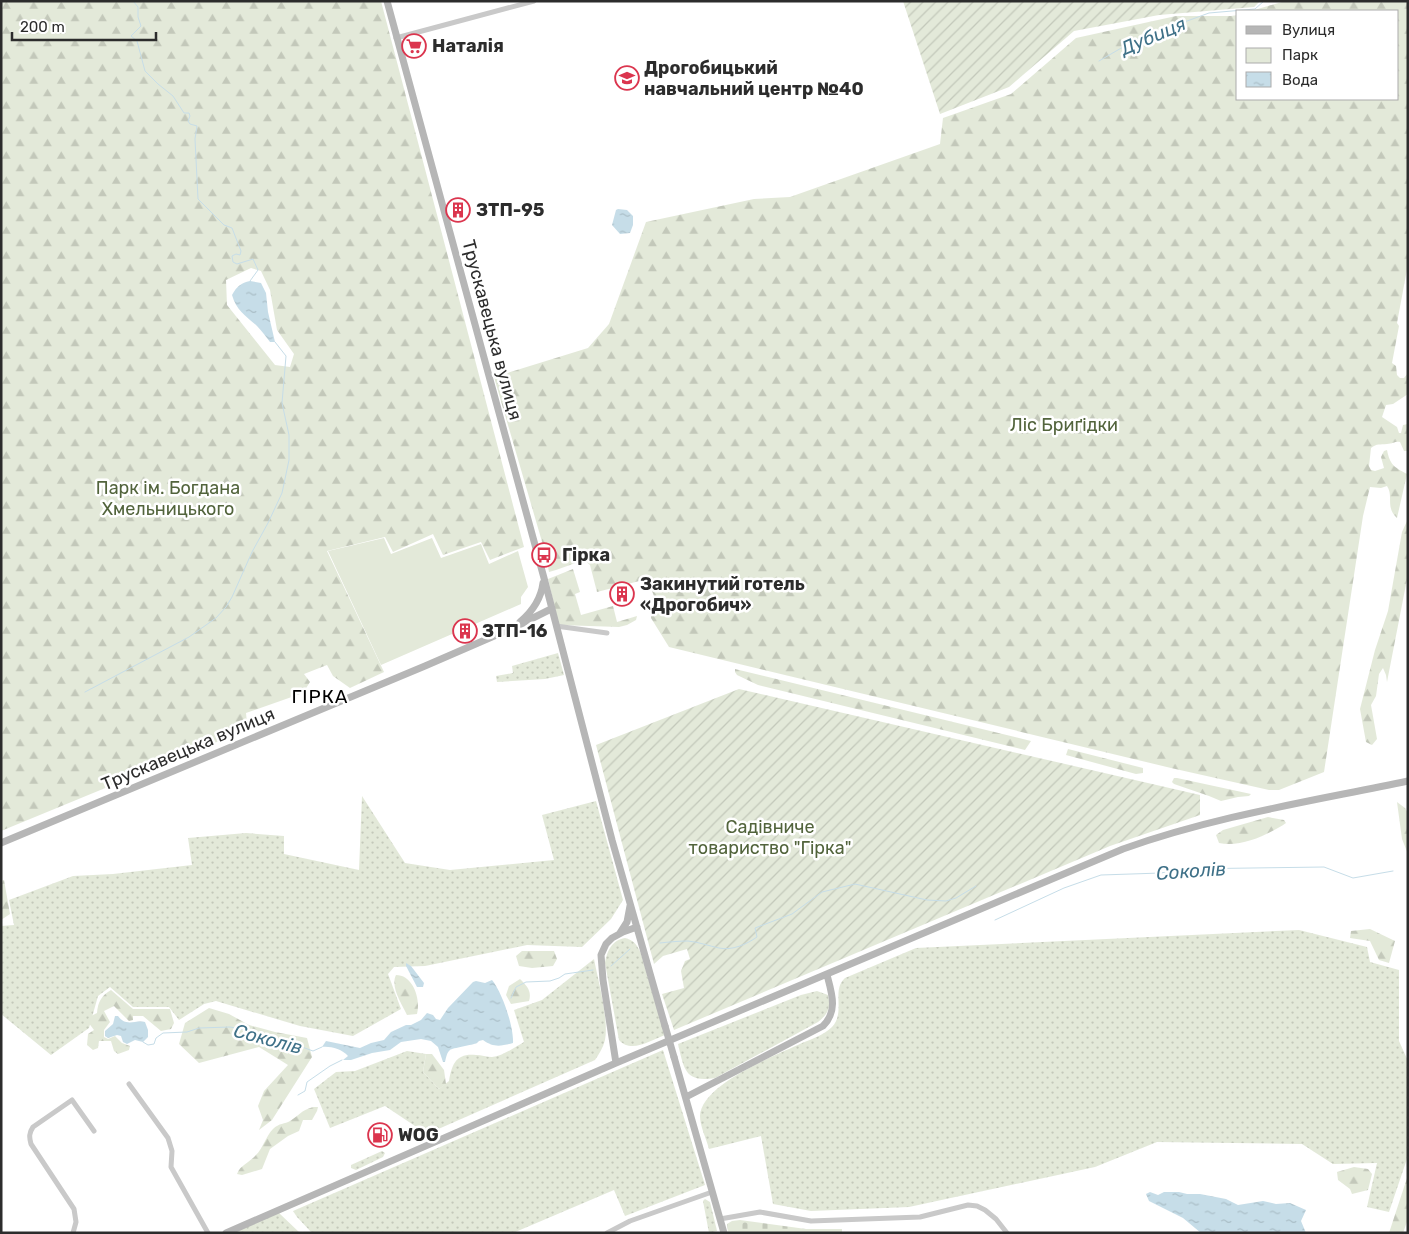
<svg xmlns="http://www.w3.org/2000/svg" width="1409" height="1234" font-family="Rubik,sans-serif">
<defs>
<pattern id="grass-dots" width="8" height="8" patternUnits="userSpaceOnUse" patternTransform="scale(1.25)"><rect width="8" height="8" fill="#e3e9d9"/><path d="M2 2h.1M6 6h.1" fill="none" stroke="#c3c8ba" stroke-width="1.8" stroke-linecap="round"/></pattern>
<pattern id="forest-firs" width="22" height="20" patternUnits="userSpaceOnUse" patternTransform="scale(1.25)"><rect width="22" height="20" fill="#e3e9d9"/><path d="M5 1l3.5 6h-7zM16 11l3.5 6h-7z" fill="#c3c8ba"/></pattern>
<pattern id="cemetery-stones" width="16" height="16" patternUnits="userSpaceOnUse" patternTransform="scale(1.25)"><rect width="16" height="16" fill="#e3e9d9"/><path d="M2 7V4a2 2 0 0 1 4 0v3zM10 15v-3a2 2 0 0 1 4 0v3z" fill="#c3c8ba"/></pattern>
<pattern id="garden-furrows" width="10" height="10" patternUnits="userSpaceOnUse" patternTransform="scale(1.25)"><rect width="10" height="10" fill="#e3e9d9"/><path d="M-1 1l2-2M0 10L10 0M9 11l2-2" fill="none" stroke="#c3c8ba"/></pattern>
<pattern id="water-ripples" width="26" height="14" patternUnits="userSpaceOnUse" patternTransform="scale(1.25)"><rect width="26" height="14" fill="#c6dde8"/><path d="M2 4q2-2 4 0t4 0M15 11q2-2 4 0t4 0" fill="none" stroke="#aabec7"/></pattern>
</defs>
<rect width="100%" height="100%" fill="#fff"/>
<path fill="url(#grass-dots)" d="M 558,653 L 564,675 L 545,679 L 497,682 L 496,676 L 513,673 L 512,666 Z
M 362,796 L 405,863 L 450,870 L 554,860 L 542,815 L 596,801 L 623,900 L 611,919 L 582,947 L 527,945 L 425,966 L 394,967 L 388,974 L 401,1009 L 353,1036 L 300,1026 L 216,1001 L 204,1004 L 179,1020 L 169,1007 L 133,1007 L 110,987 L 98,996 L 89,1028 L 51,1055 L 1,1014 L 1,926 L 14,925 L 9,900 L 73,876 L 113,874 L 192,865 L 188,838 L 246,833 L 284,836 L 284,854 L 359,870 Z
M 1299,930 L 1367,947 L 1370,962 L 1399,970 L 1399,1041 L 1408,1061 L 1408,1156 L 1389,1212 L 1367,1207 L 1377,1163 L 1333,1164 L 1302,1144 L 1157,1142 L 1095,1167 L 909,1207 L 811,1211 L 773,1204 L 761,1136 L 709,1149 C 706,1138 700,1126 700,1116 C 701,1084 777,1055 802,1043 C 812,1039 824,1035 832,1027 C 846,1012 831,990 845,978 L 916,948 Z
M 625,938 C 634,940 638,946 641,954 L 665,1035 C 651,1040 631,1054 619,1040 L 605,963 C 607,951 612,940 625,938 Z
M 594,959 C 598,980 609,1019 605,1040 C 603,1048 599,1054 595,1060 L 427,1134 L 385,1106 L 330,1128 L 314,1089 L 336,1072 L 355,1071 L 407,1051 L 426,1054 L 423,1072 L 439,1089 L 449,1081 C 452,1064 456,1053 476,1055 C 481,1055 487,1057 492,1057 C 503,1056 515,1047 524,1042 L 514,1010 L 542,1000 Z
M 817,991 L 828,995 C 831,1008 828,1014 818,1022 L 715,1078 C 685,1083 684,1069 678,1044 L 801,995 Z
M 663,1050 L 705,1185 L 625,1216 L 614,1190 L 513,1233 L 312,1233 L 297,1217 L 293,1211 Z
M 382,1151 L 385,1153 L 383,1157 L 356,1170 L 351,1168 L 351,1165 Z
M 705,1199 L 710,1202 L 717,1231 L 709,1233 L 703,1201 Z
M 279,1213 L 300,1233 L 233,1233 Z"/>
<path fill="url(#forest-firs)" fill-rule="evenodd" d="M 1,1 L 381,1 L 524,547 L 490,560 L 481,542 L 443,555 L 433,534 L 393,552 L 385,537 L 327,551 L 384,672 L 350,688 L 333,676 L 327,665 L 304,674 L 310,682 L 303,693 L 246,713 L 247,723 L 229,737 L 1,831 ZM 251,268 L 261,271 L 270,290 L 277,330 L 294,354 L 290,367 L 275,365 L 227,305 L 226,280 Z
M 1285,1 L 1408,1 L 1408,264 L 1397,323 L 1399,326 L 1392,363 L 1396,366 L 1397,375 L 1400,378 L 1404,378 L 1408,373 L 1408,394 L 1393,404 L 1386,405 L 1382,417 L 1397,427 L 1399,433 L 1401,433 L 1403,425 L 1408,424 L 1408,451 L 1404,451 L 1400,442 C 1395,441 1393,444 1387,444 C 1380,445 1377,443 1371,448 L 1369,466 L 1371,470 L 1375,471 L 1384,468 L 1381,457 L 1384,451 L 1387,450 C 1390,465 1394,467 1407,474 L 1397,518 C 1385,507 1394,497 1387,486 L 1381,488 L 1370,487 L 1363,516 L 1324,772 L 1279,790 L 1269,790 L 1171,768 L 669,647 L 651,618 L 654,596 L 647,579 L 597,592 L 590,565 L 584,560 L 556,570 L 549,572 L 545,552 L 494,377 L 588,348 L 609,324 L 646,222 L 754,199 L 790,197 L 940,144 L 943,118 L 1011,94 L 1076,38 L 1176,16 L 1231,16 L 1238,15 L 1238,99 L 1398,99 L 1398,11 L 1251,11 Z
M 1408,519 L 1408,574 L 1387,682 L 1386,675 L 1383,668 L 1379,674 L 1376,696 L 1371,705 L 1377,739 L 1372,745 L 1366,742 L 1360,709 L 1375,650 L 1388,611 L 1402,532 Z
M 573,569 L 580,592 L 575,594 L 581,615 L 613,606 L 617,622 L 637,616 L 636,620 L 627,625 L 619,627 L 559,625 L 548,579 Z
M 735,669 L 1031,741 L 1025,750 L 758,685 L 737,675 L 735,672 Z
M 1068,749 L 1143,768 L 1143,773 L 1136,774 L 1066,755 Z
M 1174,778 L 1177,778 L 1251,794 L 1249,796 L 1238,797 L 1221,801 L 1209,796 L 1174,784 L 1172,782 Z
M 1397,802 L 1405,808 L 1408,813 L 1408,854 L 1402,839 Z
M 1268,817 L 1284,820 L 1286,823 C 1268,835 1240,848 1219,843 L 1216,835 L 1223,830 Z
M 4,880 L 10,914 L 1,920 L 1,881 Z
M 1370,929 L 1395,941 L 1389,963 L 1379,960 L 1370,941 L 1350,938 L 1351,931 Z
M 522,951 L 554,951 L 557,959 L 553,966 L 532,968 L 519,966 L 516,956 Z
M 396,975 C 413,975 421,999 417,1014 L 407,1015 C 402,1004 390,987 396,975 Z
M 520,979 C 527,986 532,991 529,1001 L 511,1004 L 506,995 L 509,986 Z
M 111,990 L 133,1009 L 170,1009 L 174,1023 L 171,1029 L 161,1031 L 143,1016 L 133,1016 L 133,1020 L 129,1021 L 114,1006 L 104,1011 L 110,1022 L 104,1030 L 104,1037 L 108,1039 L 115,1036 L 122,1043 L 130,1046 L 129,1050 L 118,1054 L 114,1051 L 111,1041 L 99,1041 L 98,1048 L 93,1050 L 87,1045 L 88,1034 L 94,1030 L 88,1022 L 89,1017 L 97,1013 C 98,1002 101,996 111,990 Z
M 209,1008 L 229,1014 L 249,1025 L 275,1032 L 307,1038 L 312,1057 L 272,1120 L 259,1130 L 263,1120 L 258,1106 L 264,1091 L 288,1065 L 259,1047 L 199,1063 L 179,1044 L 185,1023 Z
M 426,1054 L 432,1054 L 444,1070 L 446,1084 L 439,1089 L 423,1072 Z
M 313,1107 L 318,1107 L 317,1111 L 312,1120 L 303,1120 L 299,1131 L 288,1136 L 270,1149 L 262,1169 L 242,1175 L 237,1174 C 240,1165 249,1163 256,1155 C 263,1148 266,1136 273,1129 C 279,1123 285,1124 290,1121 C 300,1115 300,1111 313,1107 Z
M 1354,1167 L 1368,1169 L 1372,1174 L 1368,1190 L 1352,1194 L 1350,1189 L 1338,1180 L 1337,1172 Z
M 1408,1175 L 1408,1219 L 1403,1233 L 1389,1233 Z"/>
<path fill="url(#cemetery-stones)" d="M 740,1220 L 806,1229 L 842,1229 L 842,1233 L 728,1233 L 727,1224 L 732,1221 Z"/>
<path fill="#e3e9d9" d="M 384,538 L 391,554 L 432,538 L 441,558 L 481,544 L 489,564 L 518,551 L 528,587 L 521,597 L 521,604 L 381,665 L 328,551 Z"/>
<path fill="url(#garden-furrows)" d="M 903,1 L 1260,1 L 1254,7 L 1159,15 L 1074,31 L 1009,87 L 940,114 Z
M 739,689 L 1200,795 L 1200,815 L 1110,846 L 674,1030 L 662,994 L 684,988 L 681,971 L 685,961 L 690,959 L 687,949 L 663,956 L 654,964 L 596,745 Z"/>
<path fill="url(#water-ripples)" d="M 618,209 L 627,210 L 633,216 L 633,225 L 630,233 L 620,234 L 612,225 L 616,210 Z
M 250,281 L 261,283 L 266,293 L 268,312 L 275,342 L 270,342 C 266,337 262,331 257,326 C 246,316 236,310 232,295 C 237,286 241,283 250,281 Z
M 406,963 L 411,966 L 424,983 L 423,987 L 417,987 L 406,966 Z
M 492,980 C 502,992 514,1027 513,1043 C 501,1046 494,1048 483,1040 L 479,1041 L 477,1043 C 473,1045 452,1048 450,1050 C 447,1052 446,1058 445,1062 L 443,1062 L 438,1047 L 431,1041 L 421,1039 L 401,1042 L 390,1050 L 372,1053 L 351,1060 L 343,1060 L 348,1056 C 342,1049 330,1046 322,1047 L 326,1041 L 360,1048 L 371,1043 L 384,1040 L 391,1032 L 406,1025 L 411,1025 L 421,1020 L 427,1013 L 433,1015 L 436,1019 L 440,1020 L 448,1008 L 473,982 L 476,981 L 485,983 Z
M 115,1016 L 118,1016 C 126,1027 134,1020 145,1022 L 148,1030 L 148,1037 L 143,1042 L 135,1040 L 127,1044 L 123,1042 L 121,1036 L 117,1035 L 108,1038 L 105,1036 L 105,1031 L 113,1024 Z
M 1150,1192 L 1158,1195 L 1164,1192 L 1179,1192 L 1187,1194 L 1200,1194 L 1226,1199 L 1238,1205 L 1263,1201 L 1276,1204 L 1290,1203 L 1306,1210 L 1301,1221 L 1306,1233 L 1201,1233 L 1183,1218 L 1149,1201 L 1146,1194 Z"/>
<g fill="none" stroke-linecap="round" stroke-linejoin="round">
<path stroke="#c6dde8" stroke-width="1" d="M 133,1 L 138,7 L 138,17 L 141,26 L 131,36 L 137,41 L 145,71 L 158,84 L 173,96 L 184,113 L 189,113 L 190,116 L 188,121 L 190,124 L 197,126 L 195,139 L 198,199 L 224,225 L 232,228 L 241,251 L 240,255 L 236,254 L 232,256 L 233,262 L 237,264 L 253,259 L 258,270 L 250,281 L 251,282
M 1099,61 L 1135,40 L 1209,13 L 1255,9 L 1264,1
M 85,692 L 189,637 L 216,618 L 226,607 L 232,597 L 252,552 L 268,523 L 282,493 L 289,460 L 289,435 L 282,403 L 286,356 L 275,342
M 995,920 L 1064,888 L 1101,875 L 1161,873 L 1181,869 L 1324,867 L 1353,878 L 1393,871
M 660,943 C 669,942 679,941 688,941 C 699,942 709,946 719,948 C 732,951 747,944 757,937 L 755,928 L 792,914 L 822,892 L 855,884 L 927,900 L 946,901 L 956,898 L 976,886
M 611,966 L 630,949
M 511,998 L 516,987 L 526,982 L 550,981 L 559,978 L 565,974 L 593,970
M 143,1042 L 148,1045 L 154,1044 L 156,1038 L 163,1033 L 187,1032 L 199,1028 L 230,1027 L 246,1030 L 266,1041 L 291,1043 L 313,1051 L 322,1047
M 298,1095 L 305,1091 L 307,1082 L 330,1066 L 342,1060"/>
<path stroke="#c9c9c9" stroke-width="5" d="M 396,38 L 534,1
M 556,626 L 607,633
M 129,1084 L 168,1138 L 172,1151 L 171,1167 L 208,1233
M 720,1219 L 760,1212 L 811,1221 L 920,1217 L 968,1205 L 977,1206 L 985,1210 L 996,1219 L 1007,1233
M 73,1233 L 76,1222 L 74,1209 L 31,1144 C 29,1137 29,1133 33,1127 L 72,1100 L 94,1131
M 607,1233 L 630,1221 L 712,1192"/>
<path stroke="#b6b6b6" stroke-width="7" d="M 387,1 L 544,578 L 612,840 L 665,1026
M 520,622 C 533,611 541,599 543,583
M 1,843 L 425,666 L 515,627 L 551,609
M 620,933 L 627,922 L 630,906
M 674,1057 L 724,1233
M 616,1063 L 603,980 L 601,955 L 606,944 L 612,938 L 623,932 L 637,927
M 686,1097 L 823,1026 C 838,1011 832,994 827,975
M 226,1233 L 616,1063 L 1123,849 C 1215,816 1313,801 1408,781"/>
<path stroke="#b6b6b6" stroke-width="7" d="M 665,1026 L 674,1057"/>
</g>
<defs>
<g id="supermarket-ring" transform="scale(1.25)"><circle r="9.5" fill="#fff" stroke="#db354e" stroke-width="1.5"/><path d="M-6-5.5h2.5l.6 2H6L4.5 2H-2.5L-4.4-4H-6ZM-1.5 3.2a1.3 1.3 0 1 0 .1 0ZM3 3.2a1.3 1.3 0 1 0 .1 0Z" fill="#db354e"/></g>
<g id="university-ring" transform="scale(1.25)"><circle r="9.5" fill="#fff" stroke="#db354e" stroke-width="1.5"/><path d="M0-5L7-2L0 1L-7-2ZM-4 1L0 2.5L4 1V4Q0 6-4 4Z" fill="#db354e"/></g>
<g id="building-ring" transform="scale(1.25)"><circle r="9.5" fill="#fff" stroke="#db354e" stroke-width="1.5"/><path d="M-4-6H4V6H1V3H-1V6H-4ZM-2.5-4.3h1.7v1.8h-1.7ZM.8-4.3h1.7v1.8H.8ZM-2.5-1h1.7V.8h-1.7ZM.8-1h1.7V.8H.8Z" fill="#db354e"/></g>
<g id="bus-ring" transform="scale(1.25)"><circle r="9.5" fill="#fff" stroke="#db354e" stroke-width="1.5"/><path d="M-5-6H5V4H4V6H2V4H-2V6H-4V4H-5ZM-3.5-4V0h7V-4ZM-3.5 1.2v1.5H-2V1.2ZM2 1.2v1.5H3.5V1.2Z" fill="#db354e"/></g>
<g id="fuel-ring" transform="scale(1.25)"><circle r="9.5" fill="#fff" stroke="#db354e" stroke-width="1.5"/><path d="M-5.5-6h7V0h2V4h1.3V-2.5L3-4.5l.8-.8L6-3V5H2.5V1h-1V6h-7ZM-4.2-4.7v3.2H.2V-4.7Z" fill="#db354e"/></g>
</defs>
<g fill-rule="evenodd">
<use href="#supermarket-ring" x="414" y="46"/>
<use href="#university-ring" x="627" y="78"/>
<use href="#building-ring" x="458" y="210"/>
<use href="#bus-ring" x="544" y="555"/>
<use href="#building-ring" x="622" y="594"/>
<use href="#building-ring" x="465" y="631"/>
<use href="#fuel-ring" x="380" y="1135"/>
</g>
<g text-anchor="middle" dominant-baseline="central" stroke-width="5" stroke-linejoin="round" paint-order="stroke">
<g font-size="18" font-weight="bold" fill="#2c2c2c" stroke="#fff" text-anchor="start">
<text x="432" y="46">Наталія</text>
<text x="644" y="68">Дрогобицький<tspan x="644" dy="21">навчальний центр №40</tspan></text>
<text x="476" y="210">ЗТП-95</text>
<text x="562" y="555">Гірка</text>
<text x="640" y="584">Закинутий готель<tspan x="640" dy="21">«Дрогобич»</tspan></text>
<text x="482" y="631">ЗТП-16</text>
<text x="398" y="1135">WOG</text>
</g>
<g font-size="18" fill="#2c2c2c" stroke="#fff">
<text transform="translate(492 330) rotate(75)">Трускавецька вулиця</text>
<text transform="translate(188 749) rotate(-23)">Трускавецька вулиця</text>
</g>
<g font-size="18" fill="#52643c" stroke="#fff">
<text x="1064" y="425">Ліс Бриґідки</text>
<text x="168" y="488">Парк ім. Богдана<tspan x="168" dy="21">Хмельницького</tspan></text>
<text x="770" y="827">Садівниче<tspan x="770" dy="21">товариство "Гірка"</tspan></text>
</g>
<g font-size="19" font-style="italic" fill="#3f7188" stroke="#fff">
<text transform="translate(1153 36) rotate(-23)">Дубиця</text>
<text transform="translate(1191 871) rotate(-4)">Соколів</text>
<text transform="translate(268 1039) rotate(15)">Соколів</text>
</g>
<g font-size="19" letter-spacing="1" fill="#000" stroke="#fff">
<text x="320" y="696">ГІРКА</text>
</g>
</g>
<rect width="1409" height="1234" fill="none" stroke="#2c2c2c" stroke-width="5"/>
<rect x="1236" y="10" width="162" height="90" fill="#ffffff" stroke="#ababab"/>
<rect x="1246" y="26" width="25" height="8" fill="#b6b6b6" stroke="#ababab"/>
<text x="1282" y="35" font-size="15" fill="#2c2c2c">Вулиця</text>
<rect x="1246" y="48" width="25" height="15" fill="#e3e9d9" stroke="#ababab"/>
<text x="1282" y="60" font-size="15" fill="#2c2c2c">Парк</text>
<rect x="1246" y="72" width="25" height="15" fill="url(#water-ripples)" stroke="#ababab"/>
<text x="1282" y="85" font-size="15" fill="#2c2c2c">Вода</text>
<path d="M12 32v8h144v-8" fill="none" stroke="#2c2c2c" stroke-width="2.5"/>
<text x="20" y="32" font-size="15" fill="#2c2c2c" stroke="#ffffff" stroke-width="4" paint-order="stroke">200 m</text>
</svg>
